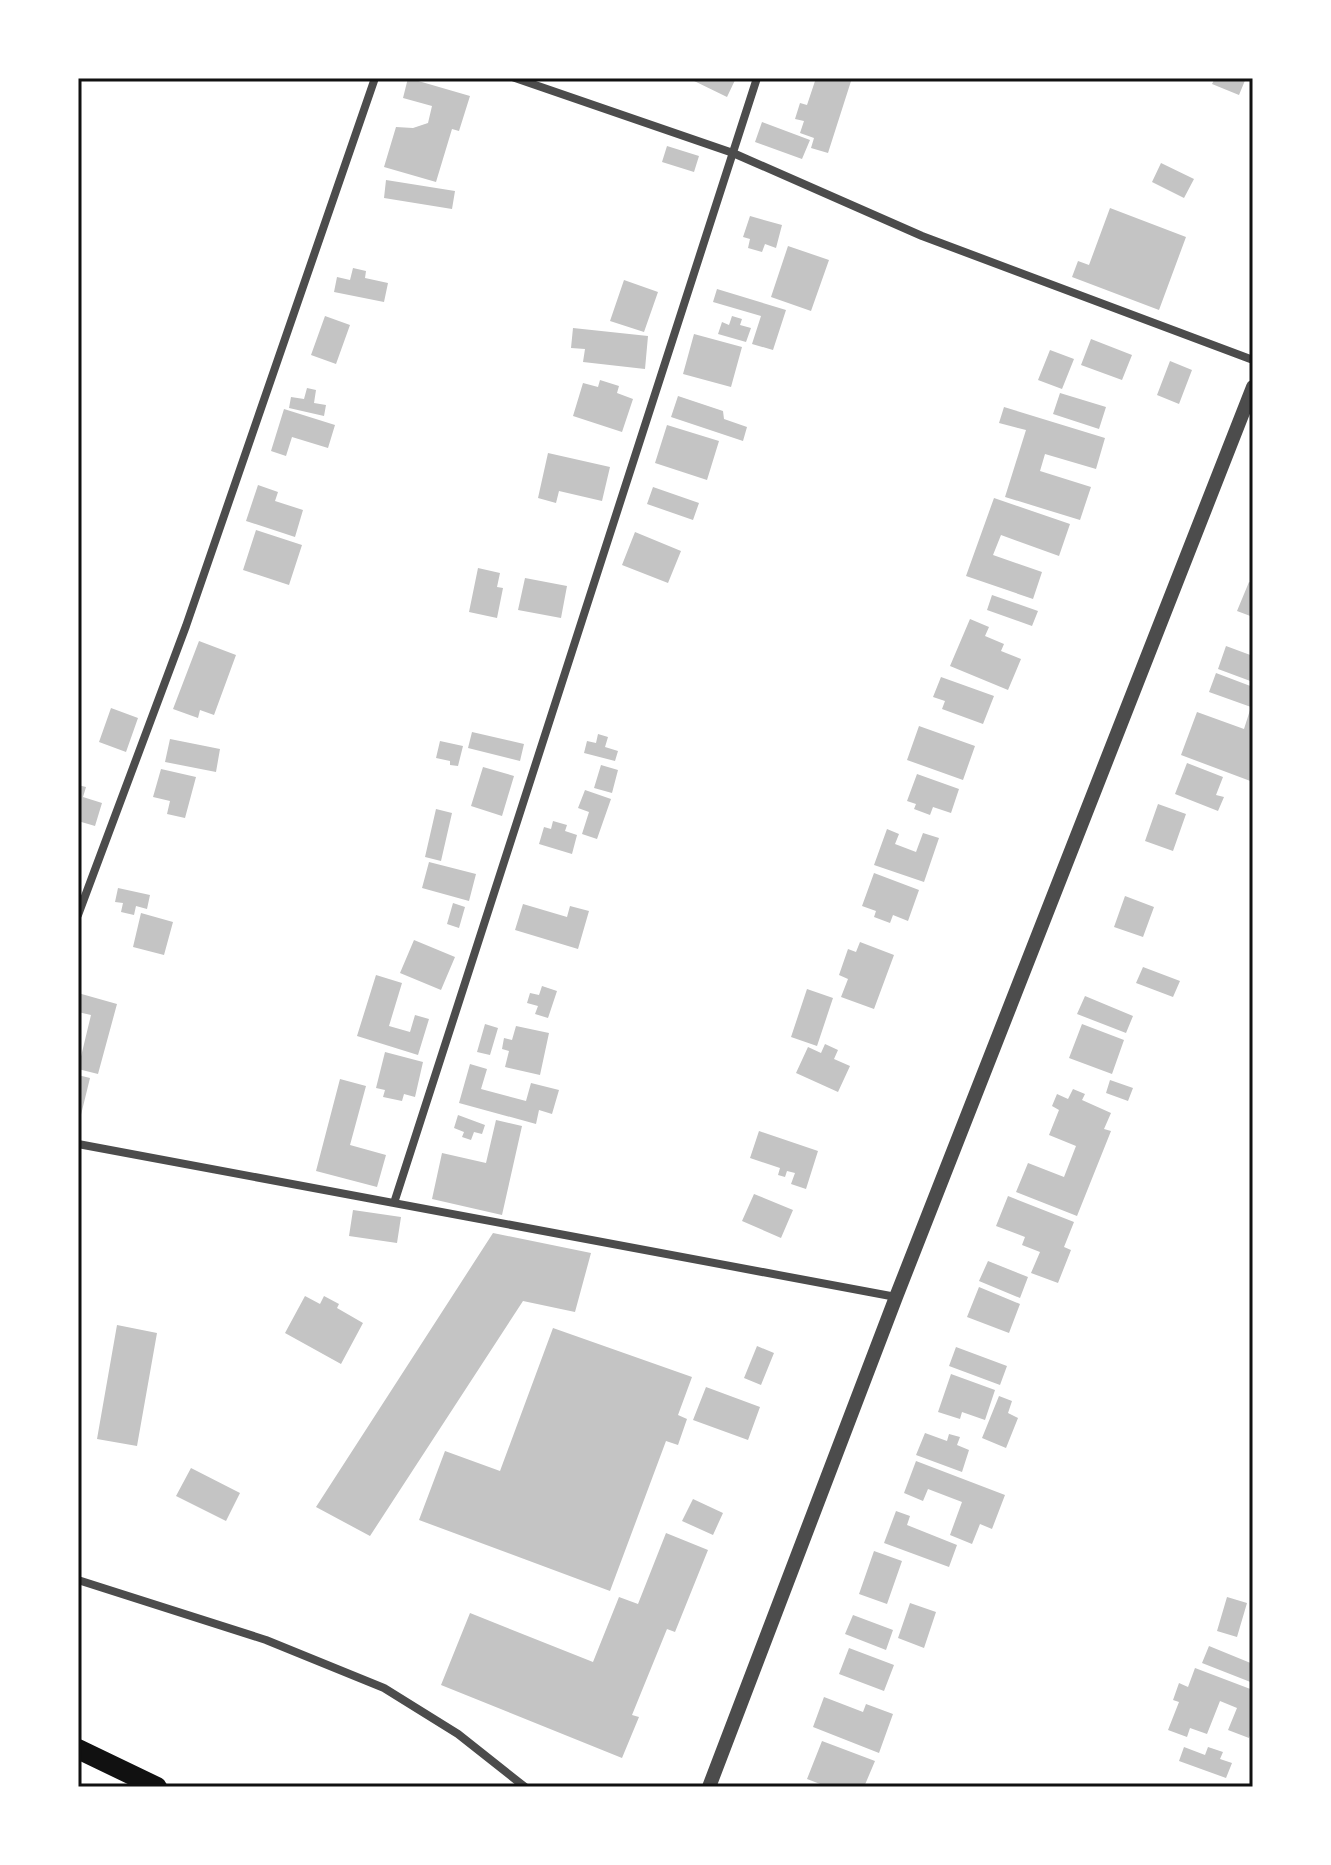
<svg xmlns="http://www.w3.org/2000/svg" width="1331" height="1865" font-family="'Exo 2',sans-serif">
<rect width="100%" height="100%" fill="#fff"/>
<path fill="#c4c4c4" d="M 408,78 L 470,96 L 459,131 L 452,129 L 436,182 L 384,167 L 396,127 L 413,128 L 428,123 L 432,106 L 403,98 Z
M 688,78 L 736,78 L 727,97 Z
M 816,78 L 852,78 L 828,153 L 811,148 L 814,138 L 800,133 L 804,121 L 795,119 L 800,103 L 807,105 Z
M 1215,78 L 1246,78 L 1239,95 L 1212,84 Z
M 762,122 L 810,140 L 802,159 L 755,142 Z
M 667,146 L 699,156 L 694,172 L 662,162 Z
M 1161,163 L 1194,179 L 1184,198 L 1152,182 Z
M 386,180 L 455,191 L 452,209 L 384,198 Z
M 1110,208 L 1186,237 L 1159,310 L 1072,277 L 1078,261 L 1089,265 Z
M 750,216 L 782,225 L 776,248 L 765,244 L 762,252 L 748,248 L 750,239 L 743,237 Z
M 788,246 L 829,260 L 811,311 L 771,297 Z
M 353,268 L 366,271 L 365,278 L 388,283 L 384,302 L 334,292 L 337,277 L 350,280 Z
M 624,280 L 658,292 L 644,332 L 610,321 Z
M 717,289 L 786,310 L 773,350 L 752,344 L 761,316 L 713,302 Z
M 325,316 L 350,325 L 336,364 L 311,355 Z
M 732,316 L 742,319 L 740,325 L 751,328 L 746,342 L 718,334 L 722,322 L 729,325 Z
M 573,328 L 648,336 L 645,369 L 583,362 L 585,349 L 571,348 Z
M 694,334 L 742,347 L 731,387 L 683,374 Z
M 1091,339 L 1132,355 L 1122,380 L 1081,365 Z
M 1050,350 L 1074,359 L 1062,389 L 1038,380 Z
M 1170,361 L 1192,370 L 1179,404 L 1157,395 Z
M 600,380 L 619,386 L 617,393 L 633,399 L 622,432 L 573,416 L 583,383 L 598,387 Z
M 307,388 L 316,390 L 314,403 L 326,405 L 324,416 L 289,408 L 291,397 L 304,399 Z
M 1060,393 L 1106,407 L 1099,429 L 1053,414 Z
M 678,396 L 723,411 L 724,419 L 747,427 L 743,441 L 671,417 Z
M 1004,407 L 1105,438 L 1096,469 L 1045,454 L 1040,471 L 1091,487 L 1080,520 L 1005,497 L 1026,430 L 999,423 Z
M 284,409 L 335,425 L 328,448 L 292,437 L 286,456 L 271,451 Z
M 667,425 L 719,441 L 707,480 L 655,463 Z
M 548,453 L 610,467 L 602,501 L 559,491 L 556,503 L 538,498 Z
M 258,485 L 278,492 L 275,501 L 303,510 L 295,537 L 246,521 Z
M 653,487 L 699,503 L 693,520 L 647,504 Z
M 994,498 L 1070,524 L 1059,556 L 1001,535 L 993,555 L 1042,572 L 1033,599 L 966,576 Z
M 256,530 L 302,545 L 289,585 L 243,570 Z
M 635,532 L 681,551 L 668,583 L 622,565 Z
M 478,568 L 500,573 L 497,587 L 503,588 L 497,618 L 469,612 Z
M 525,578 L 567,586 L 561,618 L 518,610 Z
M 1249,582 L 1253,584 L 1253,617 L 1237,611 Z
M 992,595 L 1038,611 L 1032,626 L 987,610 Z
M 970,619 L 989,627 L 985,636 L 1004,644 L 1001,651 L 1021,659 L 1008,690 L 950,666 Z
M 199,641 L 236,655 L 214,715 L 200,710 L 198,718 L 173,709 Z
M 1226,646 L 1253,656 L 1253,682 L 1218,669 Z
M 1216,673 L 1253,687 L 1253,782 L 1181,755 L 1197,712 L 1244,729 L 1251,707 L 1209,692 Z
M 941,677 L 994,696 L 983,724 L 942,709 L 945,701 L 933,697 Z
M 111,708 L 138,718 L 126,752 L 99,742 Z
M 919,726 L 975,746 L 963,780 L 907,760 Z
M 472,732 L 524,744 L 520,761 L 468,748 Z
M 598,734 L 608,737 L 605,747 L 618,751 L 615,761 L 584,753 L 587,741 L 596,743 Z
M 170,739 L 220,749 L 216,772 L 165,762 Z
M 440,741 L 463,746 L 458,766 L 450,765 L 450,761 L 436,758 Z
M 1187,763 L 1223,777 L 1216,795 L 1224,797 L 1218,811 L 1175,794 Z
M 601,765 L 618,770 L 612,793 L 594,788 Z
M 483,767 L 514,776 L 502,816 L 471,806 Z
M 161,769 L 196,777 L 185,818 L 167,814 L 170,801 L 153,797 Z
M 917,774 L 959,789 L 951,813 L 933,807 L 930,815 L 914,809 L 916,804 L 907,801 Z
M 78,785 L 86,787 L 83,797 L 102,803 L 95,826 L 78,821 Z
M 585,790 L 611,799 L 597,839 L 582,834 L 589,812 L 578,808 Z
M 1158,804 L 1186,814 L 1173,851 L 1145,841 Z
M 436,809 L 452,813 L 441,861 L 425,857 Z
M 553,821 L 567,825 L 565,831 L 577,835 L 572,854 L 539,844 L 544,827 L 551,829 Z
M 887,829 L 899,834 L 895,844 L 916,852 L 923,833 L 939,838 L 924,882 L 874,865 Z
M 429,862 L 476,874 L 469,901 L 422,888 Z
M 874,873 L 919,890 L 908,921 L 893,915 L 890,923 L 874,917 L 876,911 L 862,906 Z
M 118,888 L 150,895 L 147,909 L 136,906 L 134,915 L 121,912 L 123,903 L 115,902 Z
M 1125,896 L 1154,907 L 1143,937 L 1114,927 Z
M 453,903 L 465,907 L 459,928 L 447,924 Z
M 523,904 L 567,917 L 570,906 L 589,911 L 578,949 L 515,930 Z
M 141,913 L 173,922 L 164,955 L 133,947 Z
M 414,940 L 455,957 L 441,990 L 400,973 Z
M 860,942 L 894,955 L 874,1009 L 841,997 L 848,979 L 839,975 L 848,949 L 856,952 Z
M 1143,967 L 1180,981 L 1173,997 L 1136,983 Z
M 376,975 L 402,983 L 389,1026 L 410,1032 L 415,1015 L 429,1019 L 418,1055 L 357,1036 Z
M 542,986 L 557,991 L 548,1018 L 535,1014 L 538,1006 L 527,1003 L 530,993 L 539,995 Z
M 807,989 L 833,998 L 817,1046 L 791,1037 Z
M 78,993 L 117,1004 L 98,1074 L 78,1069 L 91,1015 L 78,1012 Z
M 1085,996 L 1133,1016 L 1126,1033 L 1077,1014 Z
M 485,1024 L 498,1028 L 490,1055 L 477,1052 Z
M 1082,1024 L 1124,1040 L 1112,1074 L 1069,1058 Z
M 516,1026 L 549,1033 L 540,1075 L 505,1067 L 509,1051 L 502,1049 L 504,1038 L 512,1040 Z
M 825,1044 L 838,1050 L 834,1059 L 850,1066 L 838,1092 L 796,1073 L 808,1047 L 821,1053 Z
M 385,1052 L 423,1062 L 415,1097 L 404,1094 L 402,1101 L 383,1097 L 385,1090 L 376,1088 Z
M 470,1064 L 487,1069 L 481,1089 L 526,1101 L 531,1083 L 559,1090 L 552,1114 L 539,1110 L 536,1124 L 459,1103 Z
M 78,1075 L 90,1078 L 79,1123 L 78,1123 Z
M 340,1079 L 366,1086 L 350,1145 L 386,1155 L 377,1187 L 316,1171 Z
M 1110,1080 L 1133,1088 L 1128,1101 L 1106,1093 Z
M 1073,1089 L 1085,1094 L 1082,1100 L 1111,1113 L 1104,1129 L 1111,1131 L 1077,1216 L 1016,1192 L 1028,1163 L 1064,1177 L 1076,1146 L 1049,1135 L 1059,1110 L 1052,1106 L 1057,1094 L 1068,1099 Z
M 458,1115 L 485,1125 L 482,1134 L 474,1132 L 471,1140 L 462,1137 L 464,1132 L 454,1128 Z
M 496,1120 L 522,1126 L 502,1215 L 432,1199 L 442,1153 L 486,1163 Z
M 759,1131 L 818,1151 L 806,1189 L 791,1184 L 795,1173 L 787,1171 L 785,1177 L 778,1175 L 780,1168 L 750,1158 Z
M 754,1194 L 793,1210 L 781,1238 L 742,1221 Z
M 1008,1196 L 1074,1222 L 1064,1247 L 1071,1250 L 1058,1283 L 1031,1273 L 1040,1252 L 1022,1245 L 1025,1237 L 996,1226 Z
M 353,1210 L 401,1217 L 397,1243 L 349,1236 Z
M 493,1233 L 591,1253 L 575,1312 L 523,1301 L 370,1536 L 316,1507 Z
M 988,1261 L 1028,1277 L 1020,1298 L 979,1281 Z
M 979,1287 L 1020,1304 L 1009,1333 L 967,1317 Z
M 305,1296 L 320,1304 L 324,1296 L 339,1304 L 337,1308 L 363,1323 L 341,1364 L 285,1333 Z
M 117,1325 L 157,1333 L 137,1446 L 97,1439 Z
M 553,1328 L 692,1377 L 678,1415 L 687,1419 L 678,1445 L 666,1441 L 610,1591 L 419,1520 L 445,1451 L 500,1471 Z
M 757,1346 L 774,1353 L 761,1385 L 744,1378 Z
M 956,1347 L 1007,1366 L 1000,1385 L 949,1366 Z
M 951,1374 L 995,1390 L 985,1420 L 962,1412 L 960,1419 L 938,1412 Z
M 706,1387 L 760,1407 L 748,1440 L 693,1420 Z
M 999,1396 L 1012,1401 L 1008,1413 L 1018,1418 L 1006,1448 L 982,1438 Z
M 925,1433 L 947,1441 L 949,1434 L 960,1437 L 957,1445 L 969,1450 L 962,1472 L 916,1455 Z
M 916,1461 L 1005,1495 L 992,1529 L 980,1524 L 972,1544 L 950,1535 L 962,1502 L 928,1489 L 923,1501 L 904,1493 Z
M 191,1468 L 240,1493 L 226,1521 L 176,1496 Z
M 693,1499 L 723,1513 L 713,1535 L 682,1521 Z
M 896,1511 L 910,1516 L 907,1525 L 957,1545 L 949,1567 L 884,1543 Z
M 666,1533 L 708,1550 L 675,1632 L 667,1629 L 632,1715 L 639,1717 L 622,1758 L 441,1685 L 470,1613 L 593,1662 L 619,1597 L 638,1604 Z
M 874,1551 L 902,1561 L 887,1604 L 859,1594 Z
M 1227,1597 L 1247,1603 L 1237,1637 L 1217,1631 Z
M 910,1603 L 936,1612 L 924,1648 L 898,1638 Z
M 853,1615 L 893,1630 L 886,1650 L 845,1634 Z
M 1209,1646 L 1253,1664 L 1253,1683 L 1202,1663 Z
M 849,1648 L 894,1665 L 884,1691 L 839,1674 Z
M 1195,1668 L 1253,1690 L 1253,1728 L 1249,1738 L 1228,1730 L 1237,1708 L 1220,1701 L 1207,1734 L 1190,1728 L 1187,1737 L 1168,1730 L 1179,1702 L 1173,1700 L 1179,1683 L 1188,1687 Z
M 824,1697 L 863,1712 L 866,1704 L 893,1714 L 879,1753 L 813,1727 Z
M 822,1741 L 875,1761 L 864,1787 L 828,1787 L 807,1779 Z
M 1184,1747 L 1205,1755 L 1208,1747 L 1223,1752 L 1220,1759 L 1232,1763 L 1226,1778 L 1179,1761 Z"/>
<g fill="none" stroke-linecap="round" stroke-linejoin="round">
<path stroke="#4c4c4c" stroke-width="8" d="M 515,78 L 733,153 L 922,236 L 1253,360
M 78,915 L 186,626 L 375,78
M 78,1144 L 896,1297
M 394,1203 L 757,78
M 78,1580 L 266,1640 L 384,1688 L 458,1734 L 525,1787"/>
<path stroke="#4c4c4c" stroke-width="14" d="M 709,1787 L 896,1297 L 1253,387"/>
<path stroke="#111" stroke-width="20" d="M 78,1749 L 157,1787"/>
</g>
<rect width="1331" height="1865" fill="none" stroke="#ffffff" stroke-width="160"/>
<rect x="80" y="80" width="1171" height="1705" fill="none" stroke="#111" stroke-width="3"/>
</svg>
